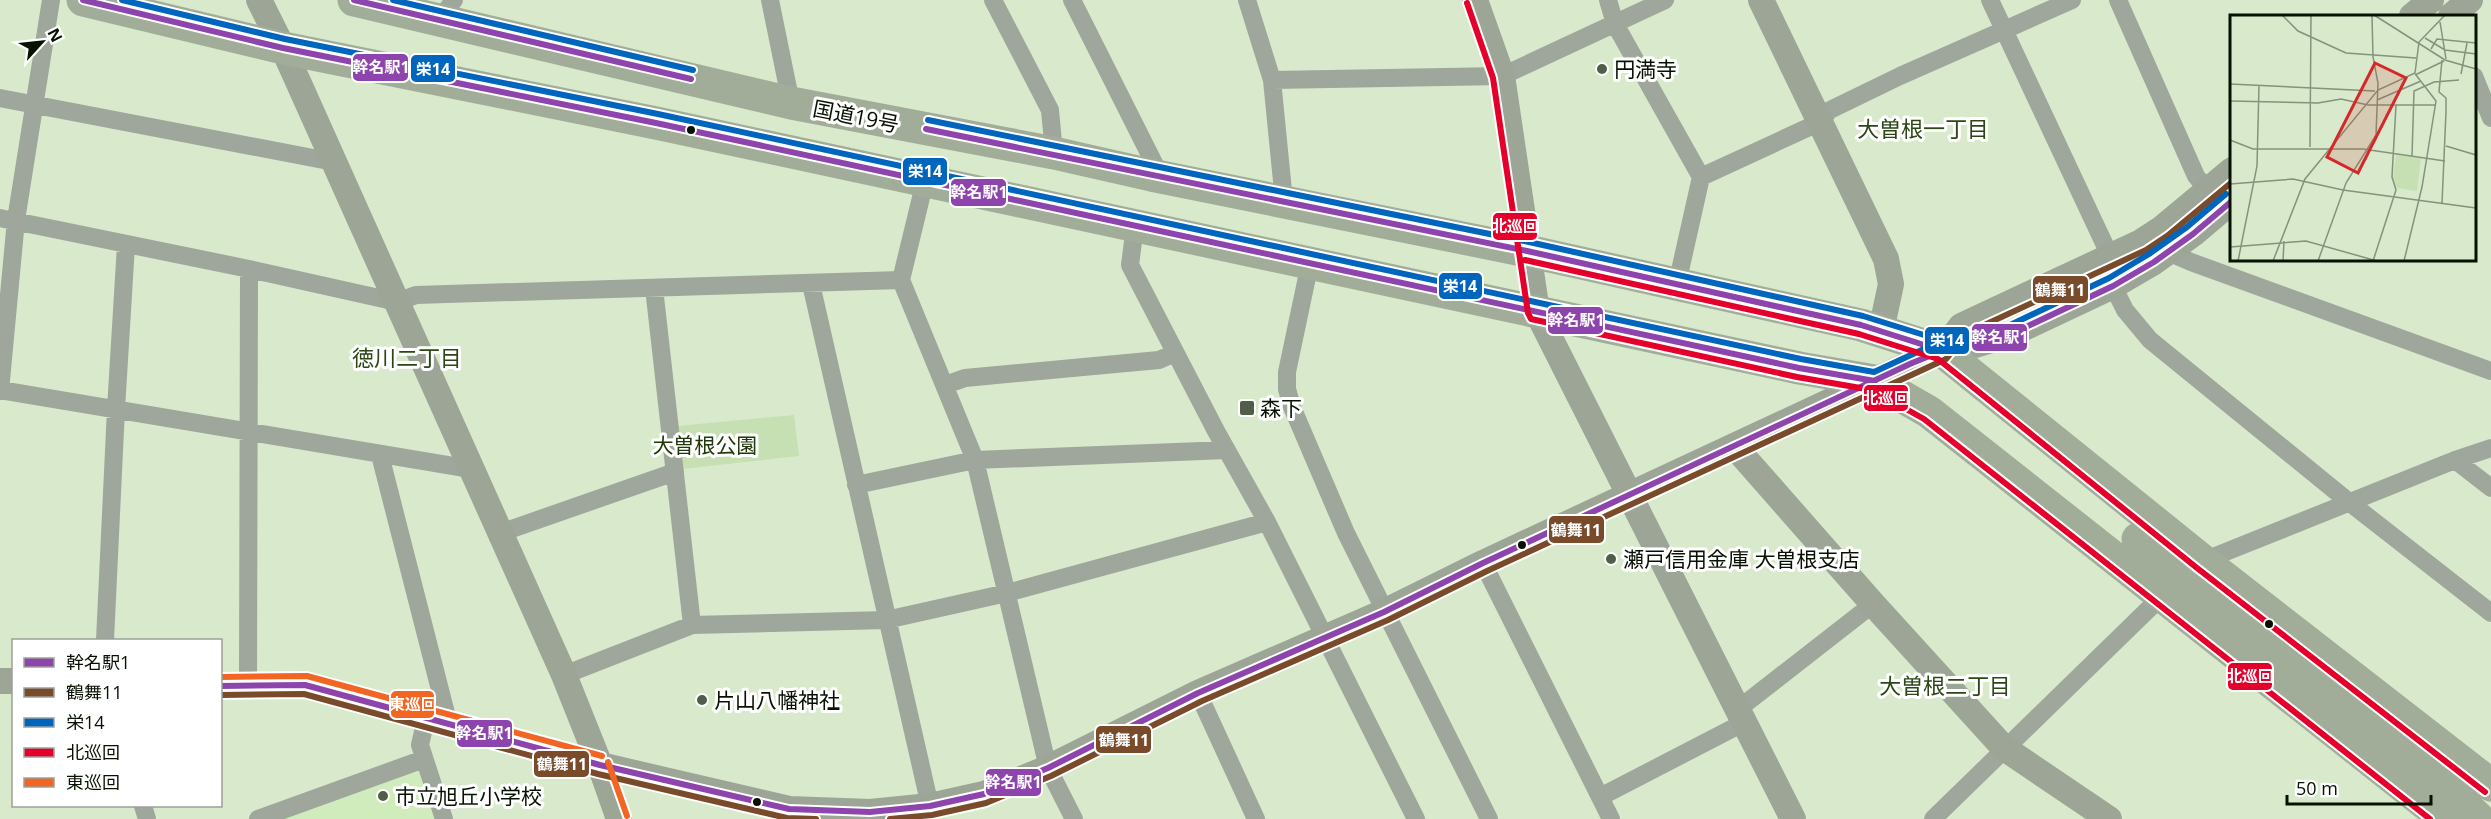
<svg xmlns="http://www.w3.org/2000/svg" width="2491" height="819" font-family="'Open Sans','Noto Sans JP',sans-serif">
<rect width="100%" height="100%" fill="#d8e9cc"/>
<path fill="#d0ecbd" d="M 412,770 L 420,772 L 435,819 L 273,819 Z"/>
<path fill="#c6e0b4" d="M 794,415 L 799,456 L 682,469 L 678,426 Z"/>
<g fill="none" stroke-linecap="round" stroke-linejoin="round">
<path stroke="#9fa69b" stroke-width="18" d="M 770,0 L 791,103
M 993,0 L 1050,110 L 1054,153
M 1072,0 L 1161,177
M 1247,0 L 1272,80 L 1284,201
M 1608,0 L 1615,24 L 1701,177 L 1677,284
M 1990,0 L 2110,256
M 2118,0 L 2196,176 L 2208,191
M 440,19 L 454,0
M 2474,76 L 2491,118
M 1272,80 L 1502,76 L 1665,0
M 0,98 L 334,162
M 1701,177 L 1818,123 L 1830,110 L 1900,76 L 2072,0
M 925,181 L 901,280 L 975,460 L 1048,768 L 1074,819
M 0,218 L 249,269 L 397,302 L 416,295 L 901,280
M 1135,226 L 1130,265 L 1216,431 L 1267,522 L 1416,819
M 2168,252 L 2191,262 L 2491,371
M 1310,263 L 1287,372 L 1287,389 L 1292,407 L 1346,533 L 1489,819
M 811,284 L 930,806
M 2113,286 L 2125,310 L 2150,340 L 2349,502 L 2491,613
M 654,288 L 692,625
M 945,385 L 965,378 L 1159,360 L 1175,353
M 0,390 L 471,469
M 0,391 L 16,220 L 51,0
M 380,455 L 449,725
M 2455,460 L 2491,488
M 856,485 L 975,460 L 1227,450
M 500,533 L 675,472
M 2203,561 L 2455,460 L 2491,448
M 1483,563 L 1611,819
M 105,640 L 116,409 L 126,245
M 564,675 L 692,625 L 886,620 L 1007,593 L 1267,522
M 248,687 L 249,269
M 1198,693 L 1256,819
M 1737,710 L 1873,604
M 426,718 L 420,745 L 444,819
M 1600,797 L 1743,723
M 143,806 L 147,819
M 258,819 L 424,759
M 1933,819 L 2163,595"/>
<path stroke="#9ca596" stroke-width="26" d="M 259,0 L 283,48 L 564,675 L 600,765 L 619,819
M 1475,0 L 1502,76 L 1537,312 L 1793,819
M 1761,0 L 1886,259 L 1891,284 L 1881,331
M 2412,16 L 2431,0
M 2451,16 L 2470,0
M 1942,351 L 1961,326 L 2141,242 L 2161,229 L 2232,170
M 1734,446 L 1873,604 L 2004,748 L 2109,819
M 0,681 L 14,681
M 220,686 L 305,685 L 600,765 L 789,809 L 870,812 L 930,806 L 984,794 L 1048,768 L 1198,693 L 1384,612 L 1483,563 L 1912,363 L 1942,351 L 1975,345 L 2011,334 L 2113,286 L 2154,262 L 2193,234 L 2232,201"/>
<path stroke="#a1ad99" stroke-width="33" d="M 83,0 L 283,48 L 656,123 L 1799,368 L 1875,381 L 1929,412 L 2445,819
M 354,0 L 791,103 L 1054,153 L 1151,175 L 1527,251 L 1861,325 L 1942,351 L 2203,561 L 2491,785
M 2138,539 L 2226,610 L 2308,668
M 2294,660 L 2418,761 L 2479,819"/>
<g stroke="#fff" stroke-width="10">
<path id="bus-1" d="M 83,0 L 283,48 L 656,123 L 1799,368 L 1875,381
M 354,0 L 691,79
M 926,129 L 1527,251 L 1861,325 L 1937,349
M 220,686 L 305,685 L 600,765 L 789,809 L 870,812 L 930,806 L 984,794 L 1048,768 L 1198,693 L 1384,612 L 1483,563 L 1912,363 L 1942,351 L 1975,345 L 2011,334 L 2113,286 L 2154,262 L 2193,234 L 2232,201"/>
</g>
<g stroke="#fff" stroke-width="10">
<path id="bus-2" d="M 220,695 L 304,694 L 598,774 L 787,818 L 816,819
M 890,819 L 932,815 L 986,803 L 1051,776 L 1202,701 L 1388,620 L 1487,571 L 1946,359 L 1967,333 L 2146,250 L 2167,236 L 2232,182"/>
</g>
<g stroke="#fff" stroke-width="10">
<path id="bus-3" d="M 122,0 L 285,39 L 658,114 L 1801,359 L 1874,372 L 1939,342 L 1973,336 L 2008,326 L 2109,278 L 2149,254 L 2187,227 L 2226,194
M 393,0 L 693,70
M 928,120 L 1529,242 L 1863,316 L 1940,340"/>
</g>
<g stroke="#fff" stroke-width="10">
<path id="bus-4" d="M 1467,3 L 1493,78 L 1528,313 L 1531,319 L 1797,377 L 1872,390 L 1924,419 L 2430,819
M 1525,260 L 1859,334 L 1938,359 L 2197,568 L 2485,792"/>
</g>
<g stroke="#fff" stroke-width="10">
<path id="bus-5" d="M 220,677 L 307,676 L 602,756
M 608,762 L 627,816"/>
</g>
<use href="#bus-1" stroke="#8e44ad" stroke-width="6"/>
<use href="#bus-2" stroke="#7a4b2a" stroke-width="6"/>
<use href="#bus-3" stroke="#0065bd" stroke-width="6"/>
<use href="#bus-4" stroke="#e4002b" stroke-width="6"/>
<use href="#bus-5" stroke="#f26522" stroke-width="6"/>
</g>
<g fill="#505d48" stroke="#fff" stroke-width="2">
<circle cx="1602" cy="69" r="6"/>
<rect x="1239" y="400" width="16" height="16" rx="3"/>
<circle cx="1611" cy="559" r="6"/>
<circle cx="702" cy="700" r="6"/>
<circle cx="383" cy="796" r="6"/>
</g>
<g fill="#071101" stroke="#fff" stroke-width="2">
<circle cx="691" cy="130" r="5"/>
<circle cx="1522" cy="545" r="5"/>
<circle cx="2269" cy="624" r="5"/>
<circle cx="757" cy="802" r="5"/>
</g>
<g text-anchor="middle" dominant-baseline="central" stroke-width="6" stroke-linejoin="round" paint-order="stroke">
<g font-size="21" fill="#071101" stroke="#fff" text-anchor="start">
<text x="1614" y="69">円満寺</text>
<text x="1260" y="408">森下</text>
<text x="1623" y="559">瀬戸信用金庫 大曽根支店</text>
<text x="714" y="700">片山八幡神社</text>
<text x="395" y="796">市立旭丘小学校</text>
</g>
<g font-size="21" fill="#071101" stroke="#fff">
<text transform="translate(856 116) rotate(11)">国道19号</text>
</g>
<g font-size="21" fill="#21390a" stroke="#fff">
<text x="705" y="445">大曽根公園</text>
</g>
<g font-size="22" fill="#2d4616" stroke="#fff">
<text x="1923" y="128">大曽根一丁目</text>
<text x="407" y="357">徳川二丁目</text>
<text x="1945" y="685">大曽根二丁目</text>
</g>
</g>
<g transform="translate(2230 15)">
<rect width="246" height="246" fill="#d8e9cc"/>
<path d="M 166,140 L 191,143 L 187,176 L 166,173 L 163,164 Z" fill="#c6e0b4"/>
<path fill="none" stroke="#84937b" stroke-width="1.5" d="M 52,0 L 68,16 L 116,38 L 186,43M 144,0 L 215,45 L 246,54M 210,7 L 216,44M 195,23 L 215,35 L 246,39M 201,34 L 207,24 L 246,28M 212,45 L 209,77 L 216,83 L 216,97M 231,59 L 237,28M 185,60 L 214,46M 0,69 L 145,76M 147,85 L 191,66M 0,86 L 88,88 L 111,84 L 138,90 L 205,90M 0,125 L 23,134 L 133,134 L 215,146M 216,131 L 246,140M 80,132 L 81,0M 182,141 L 184,76 L 204,67 L 229,65M 0,169 L 63,164 L 113,175 L 246,193M 212,188 L 216,97M 0,232 L 76,226 L 147,246M 8,246 L 27,151 L 29,70M 43,246 L 75,164 L 148,75 L 185,58 L 189,27 L 215,0M 53,246 L 54,226M 88,246 L 116,168 L 146,120 L 148,68 L 143,42 L 142,0M 143,246 L 166,175 L 162,162 L 166,90M 174,246 L 192,172 L 206,86 L 186,60"/>
<path fill="#d62828" fill-opacity="0.15" stroke="#d62828" stroke-width="3" d="M 145,48 L 176,63 L 128,158 L 97,142 Z"/>
<rect width="246" height="246" fill="none" stroke="#071101" stroke-width="3"/>
</g>
<g stroke="#fff" stroke-width="2">
<rect x="352" y="53" width="57" height="29" rx="6" fill="#8e44ad"/>
<rect x="410" y="54" width="46" height="29" rx="6" fill="#0065bd"/>
<rect x="902" y="157" width="46" height="29" rx="6" fill="#0065bd"/>
<rect x="950" y="178" width="57" height="29" rx="6" fill="#8e44ad"/>
<rect x="1492" y="212" width="46" height="29" rx="6" fill="#e4002b"/>
<rect x="1438" y="272" width="45" height="28" rx="6" fill="#0065bd"/>
<rect x="2032" y="275" width="57" height="29" rx="6" fill="#7a4b2a"/>
<rect x="1547" y="306" width="57" height="29" rx="6" fill="#8e44ad"/>
<rect x="1971" y="323" width="57" height="29" rx="6" fill="#8e44ad"/>
<rect x="1924" y="326" width="46" height="29" rx="6" fill="#0065bd"/>
<rect x="1863" y="384" width="46" height="28" rx="6" fill="#e4002b"/>
<rect x="1548" y="515" width="57" height="29" rx="6" fill="#7a4b2a"/>
<rect x="2227" y="662" width="46" height="29" rx="6" fill="#e4002b"/>
<rect x="390" y="690" width="45" height="29" rx="6" fill="#f26522"/>
<rect x="456" y="719" width="57" height="29" rx="6" fill="#8e44ad"/>
<rect x="1095" y="725" width="57" height="29" rx="6" fill="#7a4b2a"/>
<rect x="533" y="750" width="57" height="28" rx="6" fill="#7a4b2a"/>
<rect x="985" y="768" width="57" height="29" rx="6" fill="#8e44ad"/>
</g>
<g font-size="16" text-anchor="middle" font-weight="bold" fill="#fff">
<text x="381" y="73">幹名駅1</text>
<text x="433" y="75">栄14</text>
<text x="925" y="177">栄14</text>
<text x="979" y="198">幹名駅1</text>
<text x="1515" y="232">北巡回</text>
<text x="1460" y="292">栄14</text>
<text x="2060" y="296">鶴舞11</text>
<text x="1576" y="326">幹名駅1</text>
<text x="2000" y="343">幹名駅1</text>
<text x="1947" y="346">栄14</text>
<text x="1886" y="404">北巡回</text>
<text x="1576" y="536">鶴舞11</text>
<text x="2250" y="682">北巡回</text>
<text x="413" y="710">東巡回</text>
<text x="484" y="739">幹名駅1</text>
<text x="1124" y="746">鶴舞11</text>
<text x="562" y="770">鶴舞11</text>
<text x="1013" y="788">幹名駅1</text>
</g>
<rect x="12" y="639" width="210" height="168" fill="#ffffff" stroke="#9ca099" stroke-width="1.5"/>
<rect x="24" y="658" width="30" height="9" fill="#8e44ad" stroke="#9ca099" stroke-width="1.5"/>
<text x="66" y="669" font-size="18" fill="#071101">幹名駅1</text>
<rect x="24" y="688" width="30" height="9" fill="#7a4b2a" stroke="#9ca099" stroke-width="1.5"/>
<text x="66" y="699" font-size="18" fill="#071101">鶴舞11</text>
<rect x="24" y="718" width="30" height="9" fill="#0065bd" stroke="#9ca099" stroke-width="1.5"/>
<text x="66" y="729" font-size="18" fill="#071101">栄14</text>
<rect x="24" y="748" width="30" height="9" fill="#e4002b" stroke="#9ca099" stroke-width="1.5"/>
<text x="66" y="759" font-size="18" fill="#071101">北巡回</text>
<rect x="24" y="778" width="30" height="9" fill="#f26522" stroke="#9ca099" stroke-width="1.5"/>
<text x="66" y="789" font-size="18" fill="#071101">東巡回</text>
<g transform="translate(42 42) rotate(63)" stroke="#ffffff" stroke-width="4.5" paint-order="stroke">
<path d="M0-4.5L10 22L0 15L-10 22Z" fill="#071101"/>
<text y="-9" font-size="16" font-weight="bold" text-anchor="middle" fill="#071101">N</text>
</g>
<path d="M2287 795v9h144v-9" fill="none" stroke="#071101" stroke-width="3"/>
<text x="2296" y="795" font-size="18" fill="#071101" stroke="#ffffff" stroke-width="4.5" paint-order="stroke">50 m</text>
</svg>
